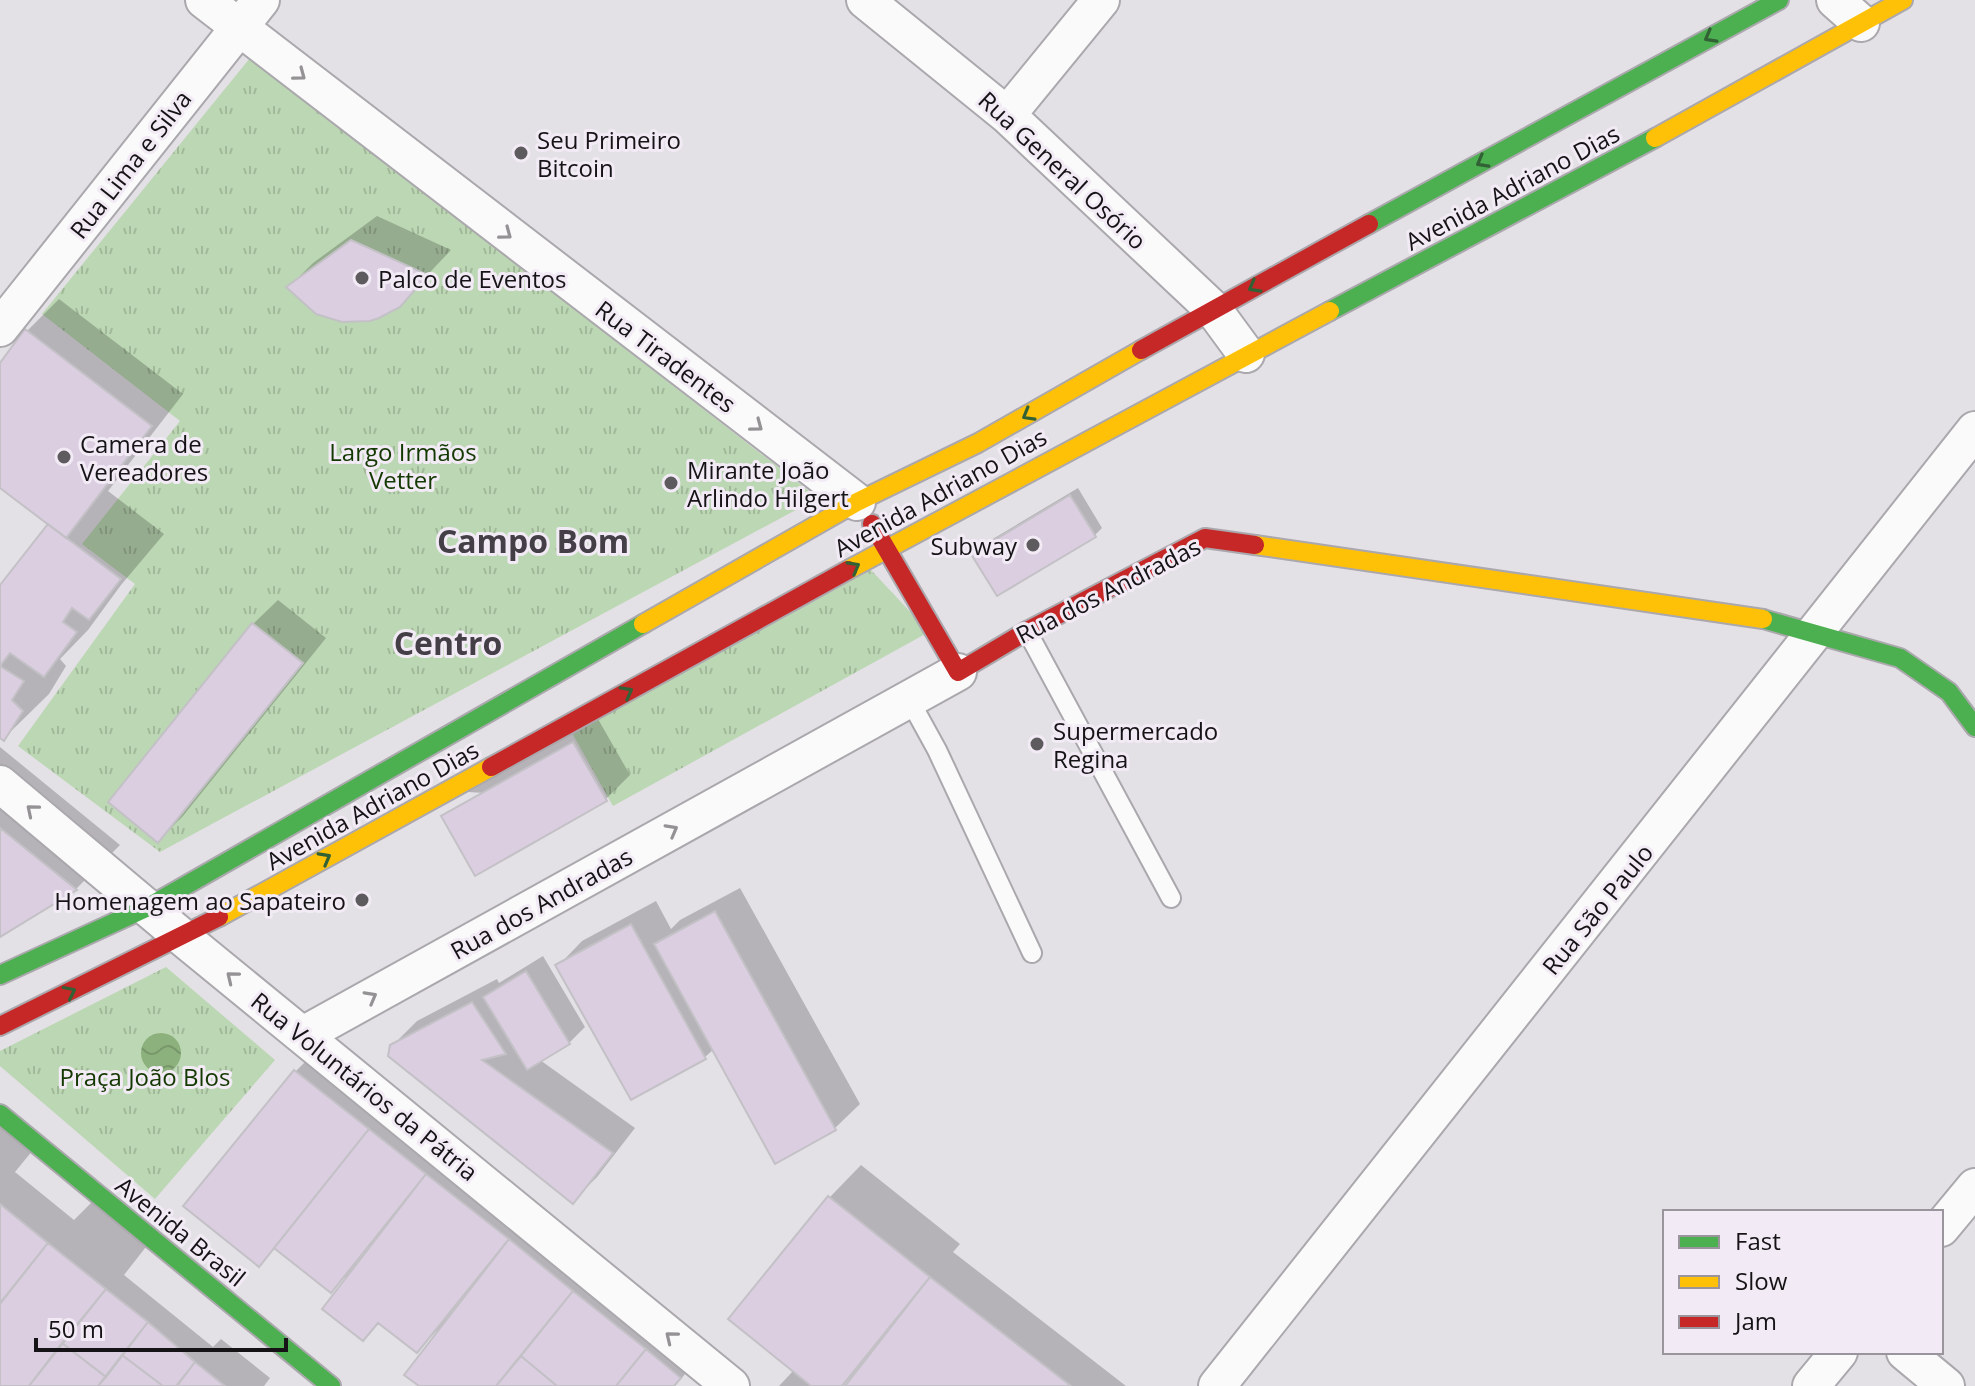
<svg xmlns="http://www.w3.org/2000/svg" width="1975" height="1386" font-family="'Open Sans',sans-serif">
<defs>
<pattern id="park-tufts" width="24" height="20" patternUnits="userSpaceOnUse" patternTransform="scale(2)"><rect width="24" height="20" fill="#bcd7b3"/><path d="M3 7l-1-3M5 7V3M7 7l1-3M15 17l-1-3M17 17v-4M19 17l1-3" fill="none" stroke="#a1b899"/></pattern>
<pattern id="water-waves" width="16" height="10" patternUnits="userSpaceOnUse" patternTransform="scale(2)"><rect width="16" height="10" fill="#8cb17c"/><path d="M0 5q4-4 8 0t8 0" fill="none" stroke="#78976a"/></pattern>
</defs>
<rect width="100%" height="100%" fill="#e3e0e6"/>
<path fill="url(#park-tufts)" d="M 250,58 L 818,498 L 160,852 L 18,746 L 135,584 L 82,544 L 180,421 L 42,314 Z
M 871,570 L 929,632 L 613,806 L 572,733 Z
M 166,967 L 275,1060 L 155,1199 L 0,1066 L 0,1051 Z"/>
<path fill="url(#water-waves)" d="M141 1053a20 20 0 1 1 40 0a20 20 0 1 1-40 0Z"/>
<path fill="#0003" d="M 377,216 L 451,250 L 399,305 L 289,287 L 313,263 Z
M 59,299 L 183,394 L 108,491 L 164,534 L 121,585 L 88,630 L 60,659 L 66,666 L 49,694 L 4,738 L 0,735 L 0,590 L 51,524 L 0,485 L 0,366 L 27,331 Z
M 1078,488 L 1102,528 L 1094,536 L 973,554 L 981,546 Z
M 278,600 L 326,638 L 183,816 L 158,841 L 253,624 Z
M 598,719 L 630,775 L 605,800 L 468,792 Z
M 0,747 L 120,845 L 76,889 L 0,934 Z
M 740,888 L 860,1104 L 835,1128 L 776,1161 L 714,1049 L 705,1057 L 558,966 L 582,941 L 656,901 L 671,929 L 680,920 Z
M 543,956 L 585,1027 L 569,1043 L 540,1060 L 635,1128 L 597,1177 L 573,1201 L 392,1046 L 417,1021 L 497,979 L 499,983 Z
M 320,1047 L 696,1361 L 675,1386 L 422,1386 L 442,1329 L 440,1328 L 417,1350 L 380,1322 L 363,1338 L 345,1277 L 331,1291 L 275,1247 L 259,1264 L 186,1206 L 296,1071 Z
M 0,1123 L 33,1150 L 15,1172 L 74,1220 L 94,1200 L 149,1243 L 124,1275 L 213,1347 L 221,1339 L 270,1378 L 264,1386 L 0,1386 Z
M 861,1165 L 960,1244 L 953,1252 L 1126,1386 L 848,1386 L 854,1378 L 852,1376 L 843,1386 L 779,1386 L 794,1370 L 731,1319 L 830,1197 Z"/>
<path fill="#dacee0" stroke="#c3c1c6" stroke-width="2" d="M 351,240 L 428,275 L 400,307 L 379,318 L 370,321 L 342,322 L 316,314 L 286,287 Z
M 25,329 L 152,426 L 66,538 L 0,488 L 0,363 Z
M 1070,495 L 1096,537 L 997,596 L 971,554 Z
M 48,524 L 121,579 L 89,620 L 72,608 L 63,622 L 77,632 L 44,677 L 10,653 L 0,666 L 0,585 Z
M 252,623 L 303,663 L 158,843 L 108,802 Z
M 0,666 L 24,681 L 12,700 L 23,711 L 4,741 L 0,738 Z
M 573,742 L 607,801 L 475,876 L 441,816 Z
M 0,828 L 77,890 L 0,937 Z
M 715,911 L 836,1130 L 775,1164 L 654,944 Z
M 631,924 L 706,1059 L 631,1100 L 555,965 Z
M 526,971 L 570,1044 L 527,1070 L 483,997 Z
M 472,1002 L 506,1054 L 482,1060 L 613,1153 L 573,1204 L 388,1056 L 390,1045 Z
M 294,1070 L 369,1129 L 259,1267 L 183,1206 Z
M 369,1129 L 426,1174 L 331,1293 L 274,1248 Z
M 426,1174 L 509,1239 L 417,1353 L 378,1323 L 363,1341 L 322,1309 Z
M 828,1196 L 930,1277 L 842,1386 L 811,1386 L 728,1319 Z
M 0,1204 L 48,1243 L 0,1304 Z
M 509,1239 L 573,1291 L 496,1386 L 419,1386 L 404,1375 Z
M 48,1243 L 106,1289 L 29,1386 L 0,1386 L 0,1303 Z
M 930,1277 L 1071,1386 L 845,1386 Z
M 106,1289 L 148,1322 L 106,1377 L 62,1343 Z
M 573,1291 L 646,1349 L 616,1386 L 557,1386 L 521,1356 Z
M 148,1322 L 195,1362 L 176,1386 L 163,1386 L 122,1355 Z
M 62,1343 L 106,1377 L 98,1386 L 29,1386 Z
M 646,1349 L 681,1378 L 674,1386 L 616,1386 Z
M 122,1355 L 163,1386 L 98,1386 Z
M 521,1356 L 557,1386 L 496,1386 Z
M 195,1362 L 225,1386 L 177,1386 Z"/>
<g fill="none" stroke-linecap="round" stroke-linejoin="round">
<g stroke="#aba8ad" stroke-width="22">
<path id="lane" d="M 1027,631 L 1171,898
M 909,699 L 937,750 L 1032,953"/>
</g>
<g stroke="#aba8ad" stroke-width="40">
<path id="street" d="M 204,0 L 857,502
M 865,0 L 1007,115 L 1213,309 L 1246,354
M 1835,0 L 1861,23
M 1007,115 L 1101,0
M 0,328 L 261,0
M 0,784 L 182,937 L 731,1386
M 303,1035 L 958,672
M 1941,1228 L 1975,1187
M 1905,1352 L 1946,1386
M 1217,1386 L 1975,430
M 1811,1386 L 1839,1352"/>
</g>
<g stroke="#aba8ad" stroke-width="22">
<path id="fast" d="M 1369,224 L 1779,0
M 1330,311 L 1655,138
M 1763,619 L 1900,658 L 1949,692 L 1975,727
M 0,975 L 148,907 L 643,624
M 0,1114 L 331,1386"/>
</g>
<g stroke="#aba8ad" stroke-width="22">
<path id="slow" d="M 1655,138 L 1903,0
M 1255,545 L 1763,619
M 848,570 L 1330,311
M 643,624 L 857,502 L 978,443 L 1141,350
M 219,917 L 491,767"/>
</g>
<g stroke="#aba8ad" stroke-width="22">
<path id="jam" d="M 1141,350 L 1369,224
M 872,524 L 958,672 L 1027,631 L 1205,538 L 1255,545
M 491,767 L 848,570
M 0,1026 L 219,917"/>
</g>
<use href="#lane" stroke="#fbfafb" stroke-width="18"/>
<use href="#street" stroke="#fbfafb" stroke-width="36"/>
<use href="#fast" stroke="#4caf50" stroke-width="18"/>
<use href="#slow" stroke="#ffc107" stroke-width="18"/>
<use href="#jam" stroke="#c62828" stroke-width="18"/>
</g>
<defs><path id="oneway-chevron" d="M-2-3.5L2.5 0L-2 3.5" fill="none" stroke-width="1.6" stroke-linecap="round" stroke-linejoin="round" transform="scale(2)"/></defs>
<g stroke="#316134">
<use href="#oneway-chevron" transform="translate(1710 37) rotate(151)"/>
<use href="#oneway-chevron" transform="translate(1482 162) rotate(151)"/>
<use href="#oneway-chevron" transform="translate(1254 287) rotate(151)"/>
<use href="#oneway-chevron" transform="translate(1028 415) rotate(150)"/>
<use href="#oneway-chevron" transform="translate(854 567) rotate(-29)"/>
<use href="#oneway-chevron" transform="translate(627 692) rotate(-29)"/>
<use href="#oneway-chevron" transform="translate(325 858) rotate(-29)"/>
<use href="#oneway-chevron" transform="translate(70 992) rotate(-26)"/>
</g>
<g stroke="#949294">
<use href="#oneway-chevron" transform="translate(300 75) rotate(37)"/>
<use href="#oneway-chevron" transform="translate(506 234) rotate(37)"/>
<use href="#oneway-chevron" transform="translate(757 426) rotate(37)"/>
<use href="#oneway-chevron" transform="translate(32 810) rotate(-140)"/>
<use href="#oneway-chevron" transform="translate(672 830) rotate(-29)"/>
<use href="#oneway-chevron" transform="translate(232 977) rotate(-141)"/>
<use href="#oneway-chevron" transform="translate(371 997) rotate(-29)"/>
<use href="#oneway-chevron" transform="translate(671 1337) rotate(-141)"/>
</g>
<g fill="#5e5b5f" stroke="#f2ebf5" stroke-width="3">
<circle cx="521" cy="153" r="8"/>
<circle cx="362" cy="278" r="8"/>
<circle cx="64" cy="457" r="8"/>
<circle cx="671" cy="483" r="8"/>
<circle cx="1033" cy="545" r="8"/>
<circle cx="1037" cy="744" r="8"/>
<circle cx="362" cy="900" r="8"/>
</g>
<g text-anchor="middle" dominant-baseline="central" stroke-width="6" stroke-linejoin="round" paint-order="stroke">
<g font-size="24" fill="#161317" stroke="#f2ebf5" text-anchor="start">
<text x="537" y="139">Seu Primeiro<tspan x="537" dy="28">Bitcoin</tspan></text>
<text x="378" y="278">Palco de Eventos</text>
<text x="80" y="443">Camera de<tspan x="80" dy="28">Vereadores</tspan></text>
<text x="687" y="469">Mirante João<tspan x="687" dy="28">Arlindo Hilgert</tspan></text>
<text x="1017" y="545" text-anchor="end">Subway</text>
<text x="1053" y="730">Supermercado<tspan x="1053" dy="28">Regina</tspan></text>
<text x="346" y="900" text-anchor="end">Homenagem ao Sapateiro</text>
</g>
<g font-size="24" fill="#161317" stroke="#f2ebf5">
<text transform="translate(130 164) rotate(-52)">Rua Lima e Silva</text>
<text transform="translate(1063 170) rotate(43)">Rua General Osório</text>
<text transform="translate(1512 187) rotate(-28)">Avenida Adriano Dias</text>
<text transform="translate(666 356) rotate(37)">Rua Tiradentes</text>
<text transform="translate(940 492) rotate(-29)">Avenida Adriano Dias</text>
<text transform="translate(1108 590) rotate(-27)">Rua dos Andradas</text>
<text transform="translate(372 805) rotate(-29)">Avenida Adriano Dias</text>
<text transform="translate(541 903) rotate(-29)">Rua dos Andradas</text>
<text transform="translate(1597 909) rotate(-51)">Rua São Paulo</text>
<text transform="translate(365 1086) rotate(39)">Rua Voluntários da Pátria</text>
<text transform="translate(181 1231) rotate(39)">Avenida Brasil</text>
</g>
<g font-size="24" fill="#133800" stroke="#f2ebf5">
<text x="403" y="451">Largo Irmãos<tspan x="403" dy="28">Vetter</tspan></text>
<text x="145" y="1076">Praça João Blos</text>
</g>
<g font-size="32" font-weight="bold" fill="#443f47" stroke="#f2ebf5">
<text x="533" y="540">Campo Bom</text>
<text x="448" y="642">Centro</text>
</g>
</g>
<rect x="1663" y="1210" width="280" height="144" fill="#f2ebf5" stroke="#9a959c" stroke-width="2"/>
<rect x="1679" y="1236" width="40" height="12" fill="#4caf50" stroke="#9a959c" stroke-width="2"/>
<text x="1735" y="1250" font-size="24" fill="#161317">Fast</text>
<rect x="1679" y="1276" width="40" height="12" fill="#ffc107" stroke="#9a959c" stroke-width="2"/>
<text x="1735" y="1290" font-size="24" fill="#161317">Slow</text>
<rect x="1679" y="1316" width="40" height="12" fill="#c62828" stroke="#9a959c" stroke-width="2"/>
<text x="1735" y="1330" font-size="24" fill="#161317">Jam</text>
<path d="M36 1338v12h250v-12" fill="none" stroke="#161317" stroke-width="4"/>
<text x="48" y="1338" font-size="24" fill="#161317" stroke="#f2ebf5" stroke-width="6" paint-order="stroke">50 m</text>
</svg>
